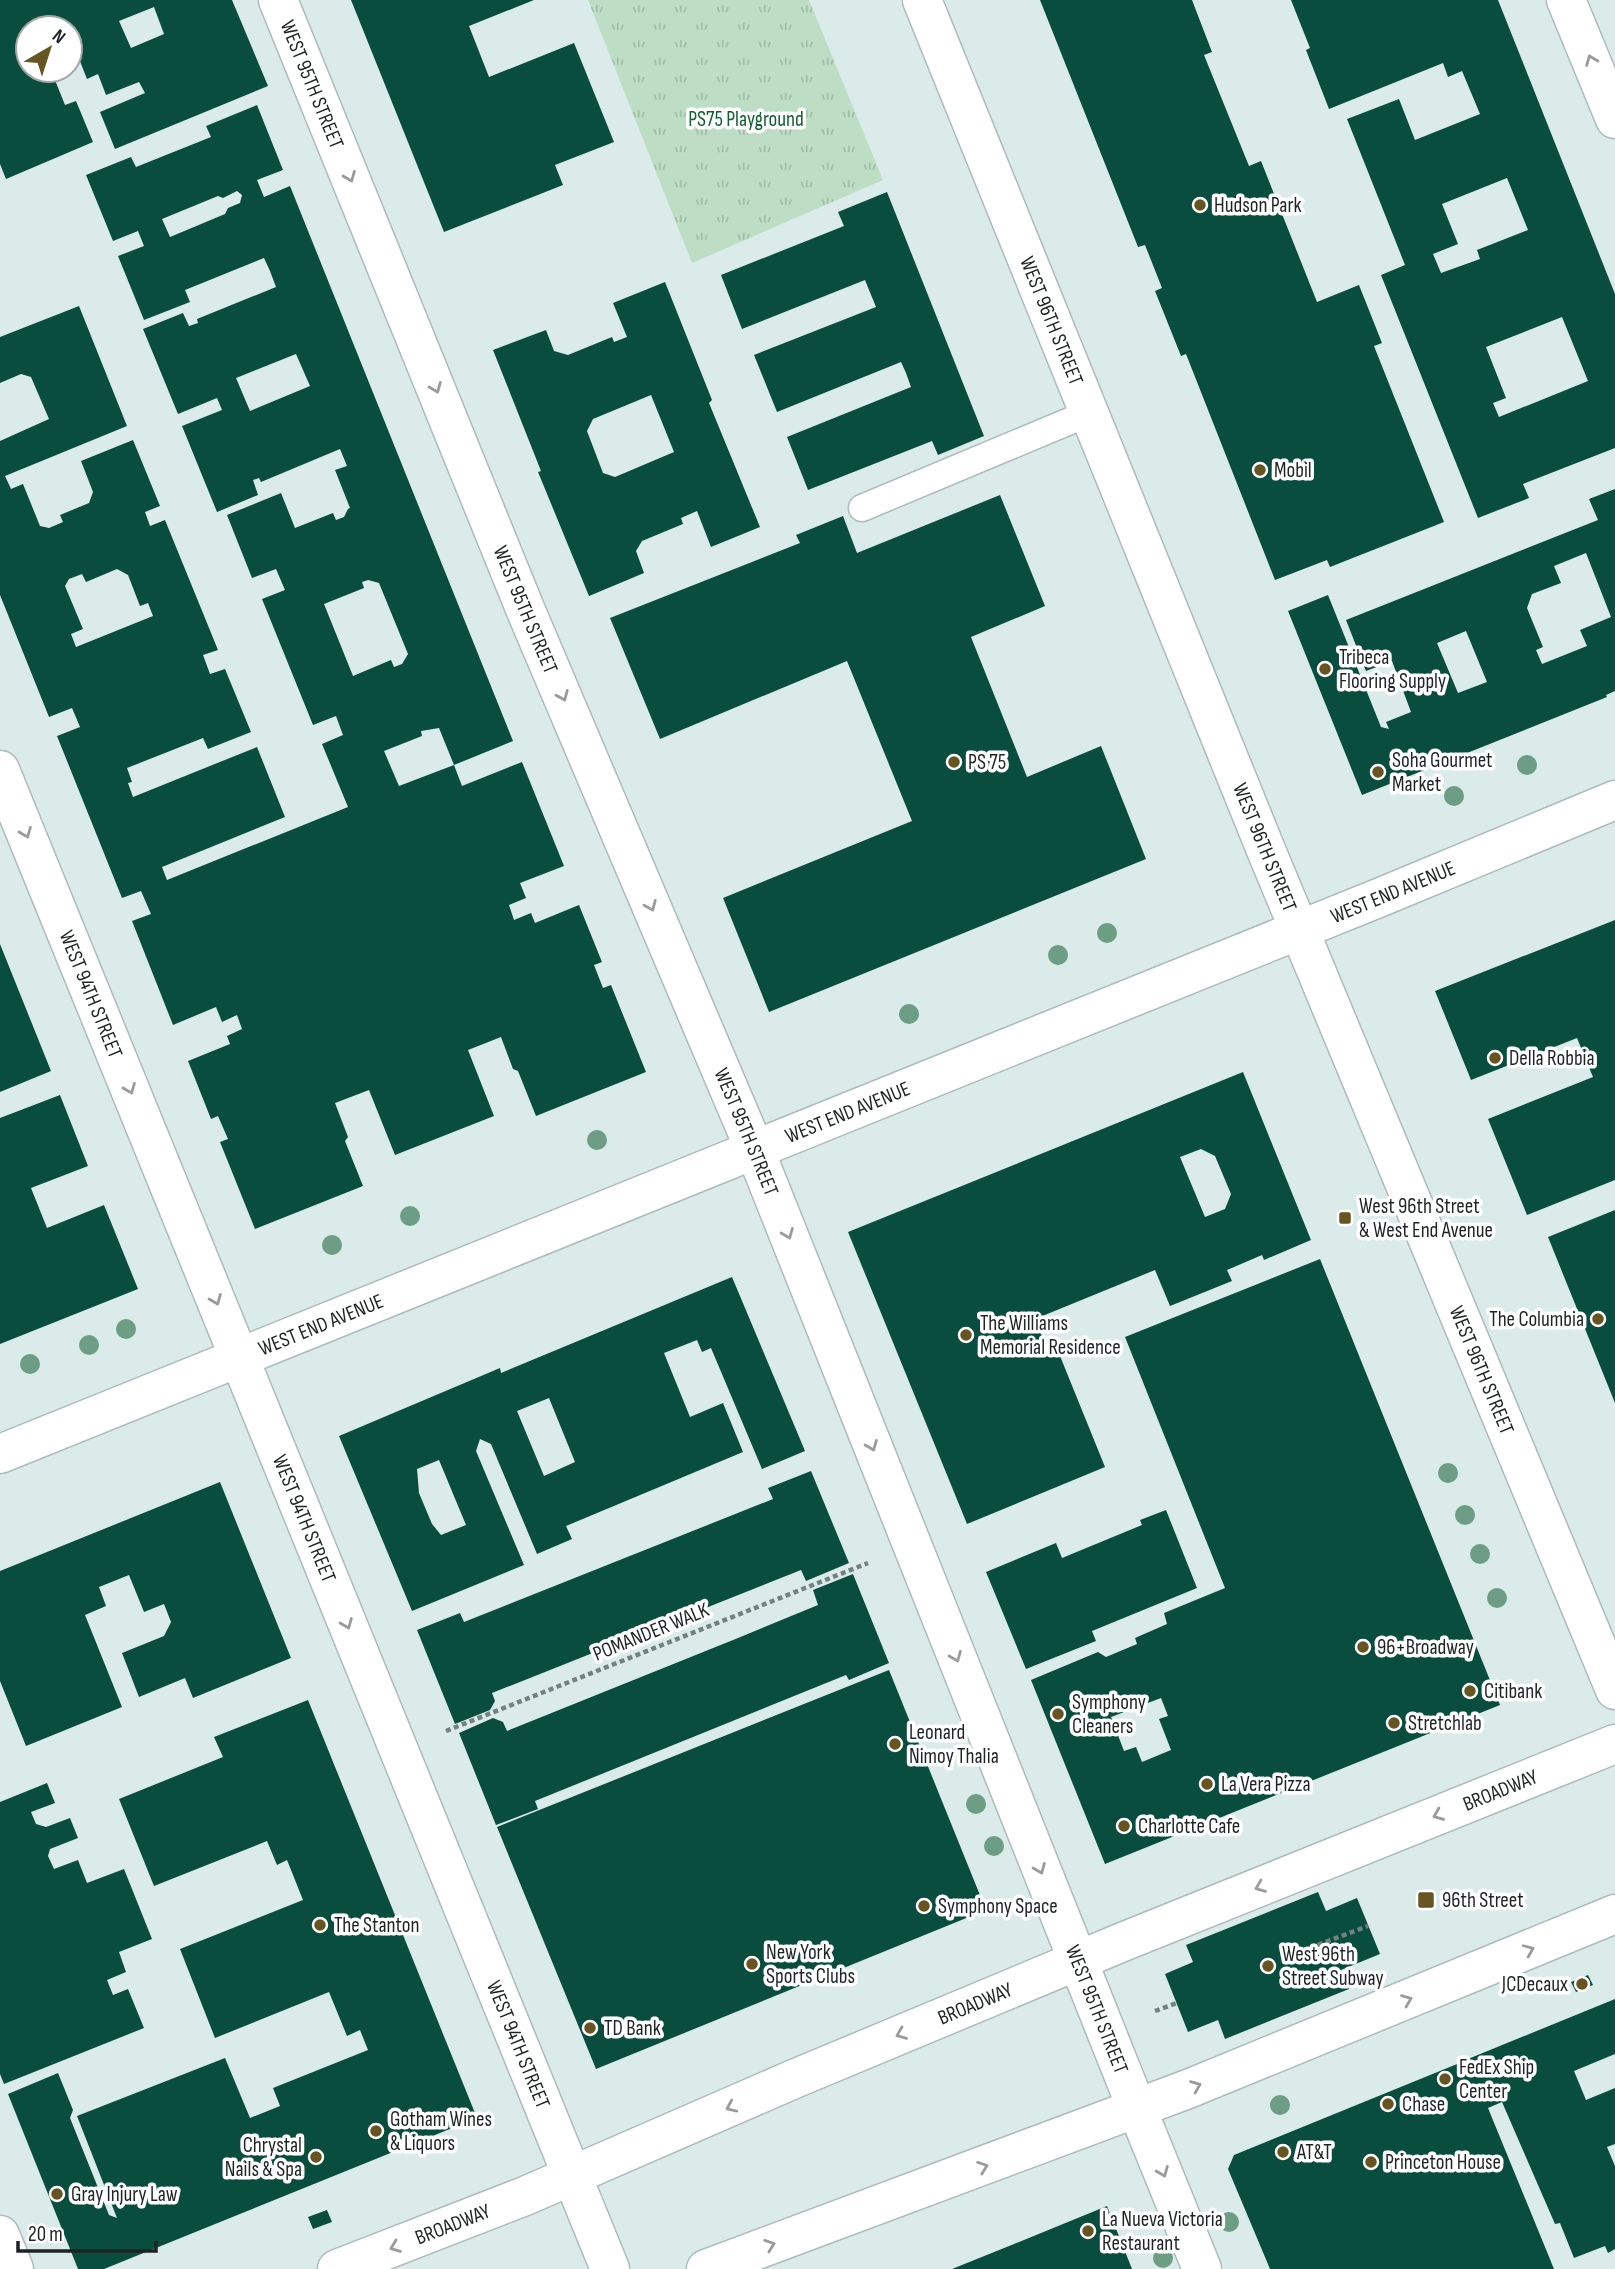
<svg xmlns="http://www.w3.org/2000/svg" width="1615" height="2269" font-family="'Sofia Sans Condensed',sans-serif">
<defs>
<pattern id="park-tufts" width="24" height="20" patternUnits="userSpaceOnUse" patternTransform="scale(1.75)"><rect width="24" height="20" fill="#bdddc5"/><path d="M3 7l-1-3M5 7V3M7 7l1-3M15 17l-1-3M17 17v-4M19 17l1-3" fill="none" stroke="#a2bea9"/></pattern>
</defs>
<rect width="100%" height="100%" fill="#daebea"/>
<path fill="url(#park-tufts)" d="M 588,0 L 809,0 L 883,180 L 692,263 Z"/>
<path fill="#094d3f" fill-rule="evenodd" d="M 0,0 L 232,0 L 268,86 L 115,149 L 100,112 L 145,93 L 139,82 L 106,95 L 98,74 L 87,79 L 70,36 L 70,28 L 28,28 L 28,70 L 51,70 L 65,105 L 76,101 L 93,142 L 6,179 L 0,164 ZM 154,7 L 164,34 L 131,48 L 119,21 Z
M 351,0 L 534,0 L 469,26 L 489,77 L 574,43 L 614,142 L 555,165 L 563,185 L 444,232 Z
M 1040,0 L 1192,0 L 1212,52 L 1204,55 L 1249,166 L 1261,161 L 1317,302 L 1359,285 L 1382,343 L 1374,346 L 1444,522 L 1330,567 L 1327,560 L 1275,580 L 1186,354 L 1181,356 L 1155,291 L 1162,288 L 1145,245 L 1138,247 Z
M 1291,0 L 1498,0 L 1615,294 L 1615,448 L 1523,484 L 1529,498 L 1478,518 L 1381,275 L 1405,265 L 1347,119 L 1399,99 L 1415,140 L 1480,114 L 1462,71 L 1448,77 L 1443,63 L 1329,109 L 1306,50 L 1310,48 ZM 1507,178 L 1528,230 L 1477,250 L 1480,259 L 1441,273 L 1433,254 L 1458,244 L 1442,204 ZM 1562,317 L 1588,381 L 1499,417 L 1493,403 L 1506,398 L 1486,347 Z
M 257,105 L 283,170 L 257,180 L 264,197 L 290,186 L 513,741 L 454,765 L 439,728 L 421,731 L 422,736 L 384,751 L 399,786 L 454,765 L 462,786 L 522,762 L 564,866 L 520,883 L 526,898 L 509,905 L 514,920 L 531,913 L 535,923 L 579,905 L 602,962 L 594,965 L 603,988 L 611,985 L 646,1072 L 536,1116 L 518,1071 L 513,1069 L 501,1037 L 468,1050 L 494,1116 L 395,1155 L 369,1090 L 335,1103 L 348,1137 L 345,1141 L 363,1186 L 255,1229 L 220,1142 L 228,1139 L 218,1116 L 211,1119 L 188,1061 L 230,1044 L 227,1036 L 242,1029 L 237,1015 L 222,1022 L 216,1007 L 173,1025 L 132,921 L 151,914 L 141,891 L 122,898 L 57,736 L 80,727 L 72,708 L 49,717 L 0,595 L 0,441 L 49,419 L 31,377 L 21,374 L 0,383 L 0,337 L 79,306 L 127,426 L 5,476 L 11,489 L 23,484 L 40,526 L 49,528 L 63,522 L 60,515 L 89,503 L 93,492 L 81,461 L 133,440 L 160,506 L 145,512 L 150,526 L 165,520 L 218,650 L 203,655 L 210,674 L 225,669 L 251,732 L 208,749 L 203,738 L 127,768 L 132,782 L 128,783 L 133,797 L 257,747 L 285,817 L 162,867 L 167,880 L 348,807 L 322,744 L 343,735 L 336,716 L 313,725 L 262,599 L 285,590 L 276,569 L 252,578 L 227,515 L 281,493 L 295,528 L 333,513 L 336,520 L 344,517 L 348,509 L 350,508 L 335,470 L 347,466 L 340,449 L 261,482 L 259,478 L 253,480 L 258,495 L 217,512 L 182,426 L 222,410 L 217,398 L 178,414 L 143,329 L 183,313 L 189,326 L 198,323 L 197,319 L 276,287 L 270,271 L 264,258 L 185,290 L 190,302 L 144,320 L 118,256 L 144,246 L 138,231 L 113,241 L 86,175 L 131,157 L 136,167 L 211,137 L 206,126 ZM 237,191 L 242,195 L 240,203 L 228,208 L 225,214 L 170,237 L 162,219 L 218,196 L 223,198 ZM 296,354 L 310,386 L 250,411 L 236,378 ZM 117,569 L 128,575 L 140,606 L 148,603 L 153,616 L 76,647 L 71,634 L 83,629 L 65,586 L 69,579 L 82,574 L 86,582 ZM 368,580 L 379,583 L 408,654 L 402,664 L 394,667 L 391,660 L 353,676 L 324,604 L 364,588 L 362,582 Z
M 887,192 L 984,436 L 938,455 L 932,441 L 808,490 L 787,437 L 911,387 L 906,373 L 901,362 L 777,412 L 754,355 L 876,307 L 865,280 L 742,329 L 721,275 L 844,226 L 838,212 Z
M 665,282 L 712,400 L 709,403 L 760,527 L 711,547 L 697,511 L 681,518 L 683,524 L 642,541 L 636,551 L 644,573 L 589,596 L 538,472 L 541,471 L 493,350 L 546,330 L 554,351 L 568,355 L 612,337 L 614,342 L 627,337 L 613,303 ZM 651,395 L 674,452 L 615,477 L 603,473 L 587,431 L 593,419 Z
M 1615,489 L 1615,691 L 1606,695 L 1607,697 L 1362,795 L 1288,611 L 1328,595 L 1381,727 L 1389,729 L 1386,722 L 1411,712 L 1392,661 L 1366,671 L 1346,620 L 1598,520 L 1589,499 ZM 1586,553 L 1611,617 L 1580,630 L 1587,646 L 1542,664 L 1536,650 L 1543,647 L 1527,608 L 1532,594 L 1561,583 L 1554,566 ZM 1466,631 L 1487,682 L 1458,693 L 1437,643 Z
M 1000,495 L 1045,606 L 971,637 L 1027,777 L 1101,746 L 1146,859 L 769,1012 L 723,898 L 912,821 L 847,661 L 660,739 L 610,618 L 800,543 L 796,535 L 843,516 L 857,553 Z
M 1615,920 L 1615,1180 L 1527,1215 L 1488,1119 L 1593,1077 L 1577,1038 L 1471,1080 L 1435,991 Z
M 0,944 L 51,1071 L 0,1092 Z
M 1243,1072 L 1311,1240 L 1264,1260 L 1262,1255 L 1227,1270 L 1232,1281 L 1170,1306 L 1155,1270 L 1035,1319 L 1049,1354 L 1058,1351 L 1105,1467 L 967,1524 L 848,1232 ZM 1201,1149 L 1215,1156 L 1231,1194 L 1225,1209 L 1205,1217 L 1180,1157 Z
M 60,1095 L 88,1166 L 31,1188 L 47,1228 L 104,1205 L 138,1289 L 0,1344 L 0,1118 Z
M 1615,1210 L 1615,1403 L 1548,1237 Z
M 1320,1259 L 1500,1705 L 1105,1864 L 1031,1680 L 1098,1652 L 1106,1657 L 1137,1644 L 1135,1638 L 1167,1624 L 1164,1613 L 1225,1588 L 1125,1337 ZM 1161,1698 L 1168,1716 L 1159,1719 L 1171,1750 L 1142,1762 L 1136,1747 L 1124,1751 L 1111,1717 Z
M 732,1277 L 805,1451 L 762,1469 L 711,1348 L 702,1352 L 697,1340 L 664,1353 L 690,1417 L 723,1403 L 743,1452 L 566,1526 L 572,1539 L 537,1554 L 491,1444 L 480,1439 L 476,1451 L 524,1565 L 412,1611 L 339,1436 L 500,1368 L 501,1373 ZM 549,1398 L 575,1462 L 544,1476 L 517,1411 ZM 439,1460 L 466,1525 L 441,1535 L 432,1524 L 419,1493 L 417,1469 Z
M 811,1471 L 849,1563 L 806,1581 L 801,1570 L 492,1693 L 495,1701 L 490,1710 L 455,1724 L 417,1630 L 460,1613 L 464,1622 L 773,1499 L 768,1488 Z
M 220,1482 L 291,1658 L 193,1698 L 185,1678 L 139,1697 L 122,1653 L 164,1636 L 171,1622 L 164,1604 L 144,1612 L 129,1575 L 99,1587 L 106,1606 L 85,1615 L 122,1707 L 26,1746 L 0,1681 L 0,1571 Z
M 1166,1510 L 1197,1588 L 1092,1631 L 1096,1641 L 1026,1669 L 986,1572 L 1056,1543 L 1062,1558 L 1142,1525 L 1140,1520 Z
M 853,1574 L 889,1663 L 849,1680 L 846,1675 L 535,1801 L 538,1809 L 496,1825 L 459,1733 L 493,1718 L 503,1722 L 507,1731 L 738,1638 L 818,1605 L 813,1590 Z
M 889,1670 L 986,1910 L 596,2069 L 497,1827 Z
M 308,1700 L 477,2118 L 104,2269 L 78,2269 L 8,2094 L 58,2073 L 73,2110 L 70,2118 L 109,2215 L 117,2218 L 77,2116 L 225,2058 L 250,2118 L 280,2106 L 273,2088 L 368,2050 L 360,2030 L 347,2036 L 329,1992 L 215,2038 L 180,1949 L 303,1900 L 287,1860 L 277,1865 L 267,1841 L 154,1886 L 119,1799 L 223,1757 L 214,1737 Z
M 47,1783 L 55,1803 L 31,1812 L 36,1824 L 46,1827 L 70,1818 L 78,1838 L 50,1849 L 48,1856 L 54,1869 L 78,1860 L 87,1883 L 124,1869 L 152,1939 L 119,1952 L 126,1972 L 107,1980 L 113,1995 L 128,1989 L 144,2028 L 4,2084 L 0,2074 L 0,1802 Z
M 1318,1892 L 1326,1911 L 1357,1898 L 1380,1954 L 1341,1970 L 1349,1989 L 1225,2039 L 1218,2020 L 1188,2032 L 1165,1974 L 1193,1962 L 1186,1945 Z
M 1588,1975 L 1593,1985 L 1576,1992 L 1571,1982 Z
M 1615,1999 L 1615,2054 L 1574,2071 L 1586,2100 L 1615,2088 L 1615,2144 L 1607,2147 L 1615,2166 L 1615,2249 L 1608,2253 L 1605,2246 L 1574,2258 L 1560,2223 L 1555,2224 L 1502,2102 L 1488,2108 L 1554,2269 L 1270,2269 L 1228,2169 L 1234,2155 L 1462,2062 L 1471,2066 L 1468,2059 Z
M 1107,2206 L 1132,2269 L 952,2269 L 1014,2244 Z
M 327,2210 L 332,2222 L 313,2229 L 308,2217 Z"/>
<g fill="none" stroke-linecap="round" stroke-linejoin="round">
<g stroke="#acbcbb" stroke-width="29">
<path id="service" d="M 862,508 L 1089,413"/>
</g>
<g stroke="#acbcbb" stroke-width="41">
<g id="minor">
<path d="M 1566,0 L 1615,119"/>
<path id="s1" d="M 0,770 L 610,2269"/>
<path d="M 1137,2109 L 1202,2269"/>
<path d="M 0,2235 L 14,2269"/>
</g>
</g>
<g stroke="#acbcbb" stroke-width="41">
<g id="tertiary">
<path id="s2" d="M 0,1454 L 1381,897 L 1615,800"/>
</g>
</g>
<g stroke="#acbcbb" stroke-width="41">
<g id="secondary">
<path id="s3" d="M 278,0 L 526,611 L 754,1148 L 1137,2109"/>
<path id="s4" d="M 922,0 L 1266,850 L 1615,1690"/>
</g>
</g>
<g stroke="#acbcbb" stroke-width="41">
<g id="primary">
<path id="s5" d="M 337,2269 L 525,2196 L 794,2079 L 1125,1941 L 1615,1744"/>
<path d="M 706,2269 L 1188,2089 L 1615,1914"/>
</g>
</g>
<path stroke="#758180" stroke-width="4.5" stroke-dasharray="5 3.5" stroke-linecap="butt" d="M 446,1731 L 868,1563
M 1302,1951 L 1368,1926
M 1155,2011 L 1177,2003"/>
<use href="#service" stroke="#fff" stroke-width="26"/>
<use href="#minor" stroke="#fff" stroke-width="38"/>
<use href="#tertiary" stroke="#fff" stroke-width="38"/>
<use href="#secondary" stroke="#fff" stroke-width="38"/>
<use href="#primary" stroke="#fff" stroke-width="38"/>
</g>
<g fill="#6d9d85">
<circle cx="1527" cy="765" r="10"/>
<circle cx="1454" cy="796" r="10"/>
<circle cx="1107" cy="933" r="10"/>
<circle cx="1058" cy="955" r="10"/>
<circle cx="909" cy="1014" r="10"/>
<circle cx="597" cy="1140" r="10"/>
<circle cx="410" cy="1216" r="10"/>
<circle cx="332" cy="1245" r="10"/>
<circle cx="126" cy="1329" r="10"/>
<circle cx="89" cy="1345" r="10"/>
<circle cx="30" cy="1364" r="10"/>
<circle cx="1448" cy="1473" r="10"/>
<circle cx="1465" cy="1515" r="10"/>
<circle cx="1480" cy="1554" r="10"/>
<circle cx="1497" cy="1598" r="10"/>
<circle cx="976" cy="1804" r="10"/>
<circle cx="994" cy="1846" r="10"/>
<circle cx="1280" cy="2105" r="10"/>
<circle cx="1229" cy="2222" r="10"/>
<circle cx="1163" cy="2258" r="10"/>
</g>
<defs><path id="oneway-chevron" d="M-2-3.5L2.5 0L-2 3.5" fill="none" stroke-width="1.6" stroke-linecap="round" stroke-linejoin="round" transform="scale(1.75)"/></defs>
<g stroke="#9a9c9c">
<use href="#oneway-chevron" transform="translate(1591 60) rotate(-112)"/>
<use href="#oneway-chevron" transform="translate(350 177) rotate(68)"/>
<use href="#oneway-chevron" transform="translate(436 388) rotate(68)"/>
<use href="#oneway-chevron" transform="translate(563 696) rotate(67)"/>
<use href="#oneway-chevron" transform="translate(26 833) rotate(68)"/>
<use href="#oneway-chevron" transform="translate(651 906) rotate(67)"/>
<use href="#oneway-chevron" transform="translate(130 1089) rotate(68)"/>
<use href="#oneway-chevron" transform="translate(788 1234) rotate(68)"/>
<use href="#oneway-chevron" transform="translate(216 1300) rotate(68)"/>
<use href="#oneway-chevron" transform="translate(872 1446) rotate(68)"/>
<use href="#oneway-chevron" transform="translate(347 1624) rotate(68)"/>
<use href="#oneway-chevron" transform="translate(956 1657) rotate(68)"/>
<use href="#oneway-chevron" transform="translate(1438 1815) rotate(158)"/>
<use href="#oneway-chevron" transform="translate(1040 1869) rotate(68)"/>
<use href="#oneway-chevron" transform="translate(1260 1887) rotate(158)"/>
<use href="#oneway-chevron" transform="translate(1529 1950) rotate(-23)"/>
<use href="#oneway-chevron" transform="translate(1407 2000) rotate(-22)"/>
<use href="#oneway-chevron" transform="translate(901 2034) rotate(158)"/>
<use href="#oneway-chevron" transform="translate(1196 2086) rotate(-22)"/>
<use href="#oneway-chevron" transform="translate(731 2107) rotate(156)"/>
<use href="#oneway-chevron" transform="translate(983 2167) rotate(-20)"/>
<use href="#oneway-chevron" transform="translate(1163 2172) rotate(68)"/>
<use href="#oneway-chevron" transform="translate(770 2245) rotate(-20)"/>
<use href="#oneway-chevron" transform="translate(395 2247) rotate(159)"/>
</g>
<g fill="#665421" stroke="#fff" stroke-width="2.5">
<circle cx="1200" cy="205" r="7"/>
<circle cx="1260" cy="470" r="7"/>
<circle cx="1325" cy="669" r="7"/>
<circle cx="954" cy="762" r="7"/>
<circle cx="1378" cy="772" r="7"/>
<circle cx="1495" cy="1058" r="7"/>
<rect x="1338" y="1211" width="14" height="14" rx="3.5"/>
<circle cx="1598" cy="1319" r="7"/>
<circle cx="966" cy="1335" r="7"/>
<circle cx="1363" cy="1647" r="7"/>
<circle cx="1470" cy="1691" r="7"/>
<circle cx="1058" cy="1714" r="7"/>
<circle cx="1394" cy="1723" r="7"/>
<circle cx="895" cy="1744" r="7"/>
<circle cx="1207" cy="1784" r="7"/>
<circle cx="1124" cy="1826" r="7"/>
<rect x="1417" y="1891" width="18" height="18" rx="3.5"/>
<circle cx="924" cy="1906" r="7"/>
<circle cx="320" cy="1925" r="7"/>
<circle cx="752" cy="1964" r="7"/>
<circle cx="1268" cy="1966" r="7"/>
<circle cx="1582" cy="1984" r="7"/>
<circle cx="590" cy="2028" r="7"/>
<circle cx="1445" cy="2079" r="7"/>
<circle cx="1388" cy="2104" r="7"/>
<circle cx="376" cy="2131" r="7"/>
<circle cx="1283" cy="2152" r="7"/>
<circle cx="316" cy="2157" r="7"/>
<circle cx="1371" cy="2162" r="7"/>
<circle cx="57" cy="2194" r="7"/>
<circle cx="1088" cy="2231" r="7"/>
</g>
<g text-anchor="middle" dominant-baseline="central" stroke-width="7" stroke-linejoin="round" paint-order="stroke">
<g font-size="21" fill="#1e2424" stroke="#fff">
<text stroke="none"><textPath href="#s3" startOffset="91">WEST 95TH STREET</textPath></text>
<text stroke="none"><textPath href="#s4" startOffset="346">WEST 96TH STREET</textPath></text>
<text stroke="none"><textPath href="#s3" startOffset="658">WEST 95TH STREET</textPath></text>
<text stroke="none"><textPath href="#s4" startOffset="914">WEST 96TH STREET</textPath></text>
<text stroke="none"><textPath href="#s2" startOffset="1502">WEST END AVENUE</textPath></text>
<text stroke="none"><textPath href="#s1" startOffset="242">WEST 94TH STREET</textPath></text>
<text stroke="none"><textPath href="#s2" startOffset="914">WEST END AVENUE</textPath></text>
<text stroke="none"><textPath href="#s3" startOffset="1225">WEST 95TH STREET</textPath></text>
<text stroke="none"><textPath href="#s2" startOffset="346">WEST END AVENUE</textPath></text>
<text stroke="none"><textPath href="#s4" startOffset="1480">WEST 96TH STREET</textPath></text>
<text stroke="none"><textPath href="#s1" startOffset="808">WEST 94TH STREET</textPath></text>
<text transform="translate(651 1632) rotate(-22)">POMANDER WALK</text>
<text stroke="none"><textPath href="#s5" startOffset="1258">BROADWAY</textPath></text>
<text stroke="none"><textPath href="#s5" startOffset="691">BROADWAY</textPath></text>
<text stroke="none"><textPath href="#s3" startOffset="2170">WEST 95TH STREET</textPath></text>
<text stroke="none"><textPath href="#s1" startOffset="1376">WEST 94TH STREET</textPath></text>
<text stroke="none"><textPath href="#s5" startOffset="124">BROADWAY</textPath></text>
</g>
<g font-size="21" fill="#145d33" stroke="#fff">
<text x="746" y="119">PS75 Playground</text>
</g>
<g font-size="21" fill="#1e2424" stroke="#fff" text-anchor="start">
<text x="1214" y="205">Hudson Park</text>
<text x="1274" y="470">Mobil</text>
<text x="1339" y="657">Tribeca<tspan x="1339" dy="24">Flooring Supply</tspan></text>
<text x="1392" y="760">Soha Gourmet<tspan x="1392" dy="24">Market</tspan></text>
<text x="968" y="762">PS 75</text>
<text x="1509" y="1058">Della Robbia</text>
<text x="1359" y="1206">West 96th Street<tspan x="1359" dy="24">&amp; West End Avenue</tspan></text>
<text x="1584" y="1319" text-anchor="end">The Columbia</text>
<text x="980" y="1323">The Williams<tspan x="980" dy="24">Memorial Residence</tspan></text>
<text x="1377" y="1647">96+Broadway</text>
<text x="1484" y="1691">Citibank</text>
<text x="1072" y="1702">Symphony<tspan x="1072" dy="24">Cleaners</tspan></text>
<text x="1408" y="1723">Stretchlab</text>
<text x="909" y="1732">Leonard<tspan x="909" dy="24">Nimoy Thalia</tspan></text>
<text x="1221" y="1784">La Vera Pizza</text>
<text x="1138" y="1826">Charlotte Cafe</text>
<text x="1442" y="1900">96th Street</text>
<text x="938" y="1906">Symphony Space</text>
<text x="334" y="1925">The Stanton</text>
<text x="766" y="1952">New York<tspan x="766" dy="24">Sports Clubs</tspan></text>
<text x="1282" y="1954">West 96th<tspan x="1282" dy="24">Street Subway</tspan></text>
<text x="1568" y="1984" text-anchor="end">JCDecaux</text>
<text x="604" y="2028">TD Bank</text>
<text x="1459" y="2067">FedEx Ship<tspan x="1459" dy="24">Center</tspan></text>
<text x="1402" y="2104">Chase</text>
<text x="390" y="2119">Gotham Wines<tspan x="390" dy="24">&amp; Liquors</tspan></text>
<text x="302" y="2145" text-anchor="end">Chrystal<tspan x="302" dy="24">Nails &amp; Spa</tspan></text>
<text x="1297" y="2152">AT&amp;T</text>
<text x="1385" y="2162">Princeton House</text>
<text x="71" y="2194">Gray Injury Law</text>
<text x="1102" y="2219">La Nueva Victoria<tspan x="1102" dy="24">Restaurant</tspan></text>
</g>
</g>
<g transform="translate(49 49) rotate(39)"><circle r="33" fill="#ffffff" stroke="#a5a7a7" stroke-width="2"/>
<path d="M0-5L12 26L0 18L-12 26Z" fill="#665421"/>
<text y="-10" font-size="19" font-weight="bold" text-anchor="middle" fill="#1e2424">N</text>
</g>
<path d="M18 2241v10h138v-10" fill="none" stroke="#1e2424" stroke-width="3.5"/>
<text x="28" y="2241" font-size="21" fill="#1e2424" stroke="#ffffff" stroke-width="5" paint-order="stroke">20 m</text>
</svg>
